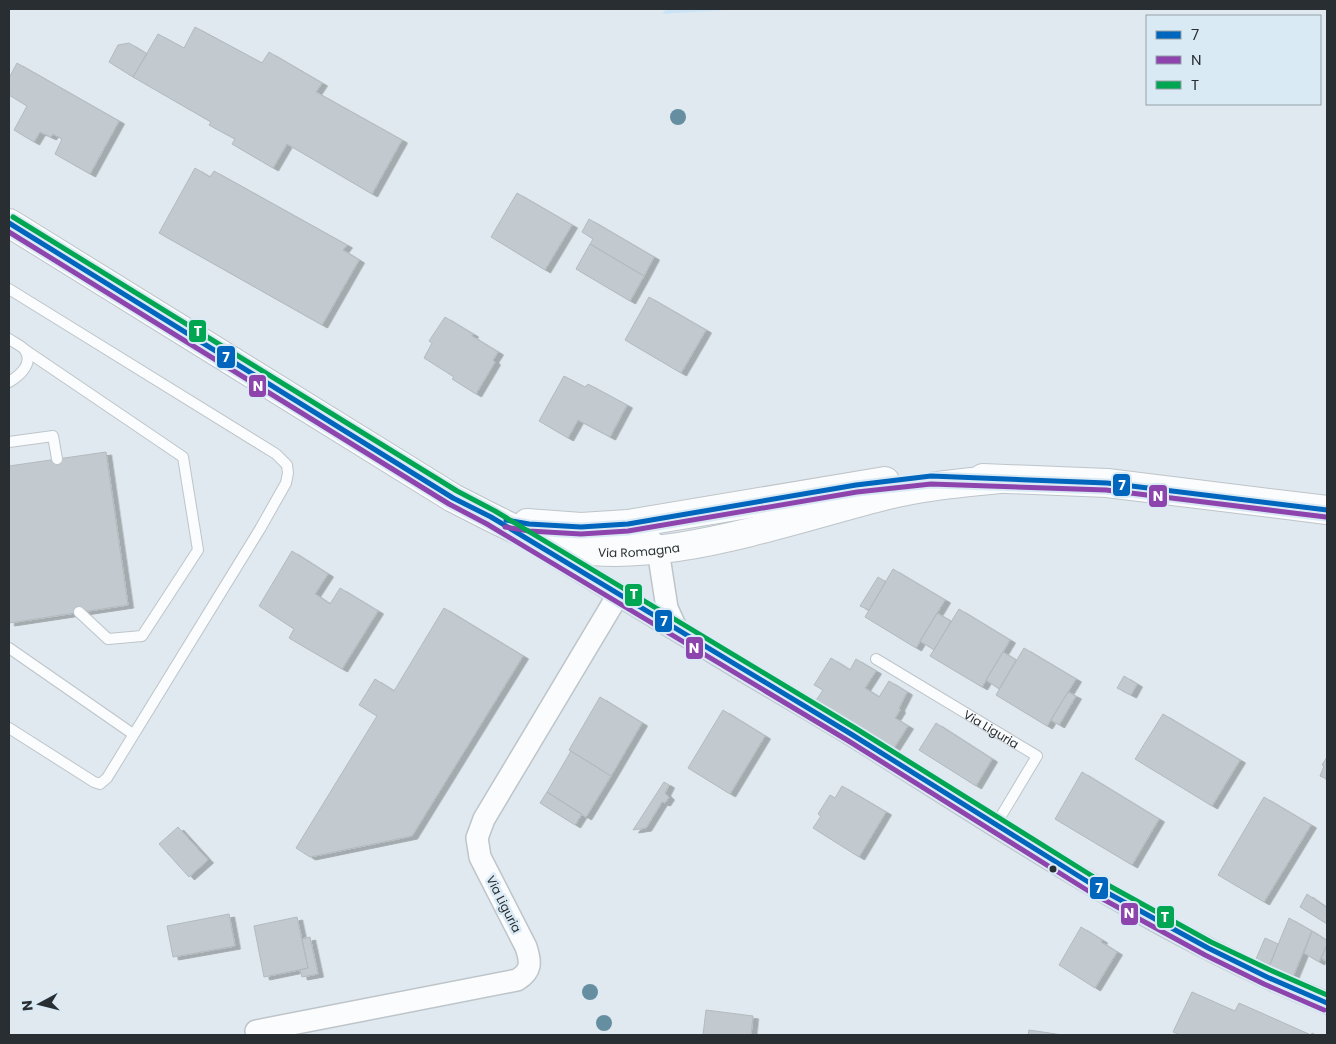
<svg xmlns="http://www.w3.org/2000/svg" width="1336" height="1044" font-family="Poppins,sans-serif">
<defs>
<filter id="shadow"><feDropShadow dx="5.5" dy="3" stdDeviation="0" flood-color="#0004"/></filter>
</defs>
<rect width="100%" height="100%" fill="#e0e9ef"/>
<path fill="#cae4f5" d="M 667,9 L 744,9 L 662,14 Z"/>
<path fill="#c3cacf" stroke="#b3babf" filter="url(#shadow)" d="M 195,27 L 262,63 L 269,52 L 322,83 L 316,92 L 402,140 L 372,194 L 287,144 L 273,168 L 232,144 L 235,139 L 209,125 L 211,122 L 133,77 L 158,34 L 184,48 Z
M 129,43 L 147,54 L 133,77 L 109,62 L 118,45 Z
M 17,63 L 119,121 L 90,174 L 55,154 L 62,139 L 53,134 L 51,137 L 40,132 L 34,142 L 14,130 L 27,106 L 9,95 L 9,78 Z
M 195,168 L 210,177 L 214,171 L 347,245 L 343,250 L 359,260 L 322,325 L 159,233 Z
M 517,193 L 572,225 L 545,270 L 491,237 Z
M 589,219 L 654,257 L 644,276 L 590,244 L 593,239 L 582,232 Z
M 590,244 L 644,276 L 630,301 L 576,269 Z
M 649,297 L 706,330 L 681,373 L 625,340 Z
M 445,317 L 473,334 L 472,336 L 498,352 L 493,360 L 495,362 L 476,394 L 452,379 L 454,377 L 424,358 L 432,343 L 429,341 Z
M 564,376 L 585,387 L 588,384 L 627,405 L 610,437 L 578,420 L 568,438 L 539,421 Z
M 106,452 L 128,605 L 9,623 L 9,466 Z
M 292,551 L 328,574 L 315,594 L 330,604 L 340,588 L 378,611 L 342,669 L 289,638 L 294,629 L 259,606 Z
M 893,569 L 945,600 L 916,648 L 865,617 Z
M 878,577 L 886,582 L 869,610 L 860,606 Z
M 444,608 L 523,656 L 412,836 L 310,857 L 296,848 L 377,716 L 359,705 L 375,679 L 394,691 Z
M 959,609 L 1010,640 L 982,687 L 930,656 Z
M 937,613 L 951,621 L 934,650 L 920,641 Z
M 1024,648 L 1076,679 L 1047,726 L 996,695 Z
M 1003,652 L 1016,660 L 999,689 L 986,680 Z
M 831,658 L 850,670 L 856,659 L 876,671 L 865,688 L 879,697 L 889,681 L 907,692 L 899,708 L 900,710 L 895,718 L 908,726 L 892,751 L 815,702 L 823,690 L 814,685 Z
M 1124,676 L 1137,684 L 1131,695 L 1117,688 Z
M 1068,692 L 1076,696 L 1059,725 L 1051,720 Z
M 600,697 L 642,723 L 611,776 L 569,750 Z
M 723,710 L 765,736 L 730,794 L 688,768 Z
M 1163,714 L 1240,760 L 1212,806 L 1135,759 Z
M 936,723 L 992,759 L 976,786 L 919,750 Z
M 571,751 L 611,776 L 586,817 L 547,792 Z
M 1327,757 L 1327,779 L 1320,776 L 1324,766 L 1322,765 Z
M 1082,772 L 1159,819 L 1132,865 L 1055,819 Z
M 664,782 L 669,785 L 665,793 L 669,797 L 665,803 L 662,802 L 646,828 L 633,830 Z
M 842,786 L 886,812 L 859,857 L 813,828 L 821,816 L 818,814 L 830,795 L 835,798 Z
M 547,792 L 582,814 L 575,825 L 540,803 Z
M 1264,797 L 1311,825 L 1264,902 L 1218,875 Z
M 178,827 L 208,860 L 189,877 L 159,844 Z
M 1307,894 L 1327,908 L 1327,924 L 1300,907 Z
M 229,914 L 235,946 L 173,957 L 167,926 Z
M 297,917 L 308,968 L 264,977 L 254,926 Z
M 1289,918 L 1312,931 L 1292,979 L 1268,969 Z
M 1081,927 L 1102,940 L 1101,942 L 1117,952 L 1095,988 L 1059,965 Z
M 1312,931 L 1327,941 L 1327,945 L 1319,962 L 1304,953 Z
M 310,937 L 318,974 L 302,977 L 300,970 L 308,968 L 302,939 Z
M 1265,938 L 1278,944 L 1270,965 L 1256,959 Z
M 1327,945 L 1327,962 L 1321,958 Z
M 1192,992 L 1235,1011 L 1239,1003 L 1311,1035 L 1312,1033 L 1316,1035 L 1180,1035 L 1173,1032 Z
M 706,1010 L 753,1016 L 751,1035 L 703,1035 Z
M 1029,1030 L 1063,1035 L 1028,1035 Z"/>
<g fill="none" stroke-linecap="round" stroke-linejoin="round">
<g stroke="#bec5ca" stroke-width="12">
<g id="lane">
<path d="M 9,289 L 276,454 L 287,465 L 288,473 L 286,483 L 260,529 L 107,778 L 100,784 L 94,782 L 9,728"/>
<path d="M 9,339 C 13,342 22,346 25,350 C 34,364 19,376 9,382"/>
<path d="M 25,350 L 183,457 L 198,550 L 142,636 L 108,639 L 79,612"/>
<path d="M 9,442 L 53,436 L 57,459"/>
<path d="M 9,648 L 133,734"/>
<path id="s1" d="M 876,659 L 1037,756 L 995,826"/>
</g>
</g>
<g stroke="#bec5ca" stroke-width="24">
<path id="street" d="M 628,524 C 641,531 651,537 658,550 L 667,608 L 677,630
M 536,544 C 605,587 675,629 744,671 C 786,696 829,720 871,747 C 1017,839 1166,939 1327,1003
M 256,1031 L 517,980 C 532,971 531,962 526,947 L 480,857 L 477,838 L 484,819 L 618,595"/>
</g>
<g stroke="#bec5ca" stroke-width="30">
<g id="secondary">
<path id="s2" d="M 9,223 L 453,498 C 491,517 530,540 572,548 C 606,555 643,552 678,547 C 749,536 817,513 888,495 C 924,486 963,483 1000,479"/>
<path d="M 983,478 L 1107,483 L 1327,510"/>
<path d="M 527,523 L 581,527 L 628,524 L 885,481"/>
</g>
</g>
<use href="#lane" stroke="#fafcfd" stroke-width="10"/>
<use href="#street" stroke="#fafcfd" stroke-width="21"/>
<use href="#secondary" stroke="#fafcfd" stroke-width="28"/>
<g stroke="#daeaf5" stroke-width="9">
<path id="bus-1" d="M 9,223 L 453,498 L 491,517 L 851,734 L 1093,885 L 1208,948 L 1267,977 L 1327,1003
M 506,520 L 529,524 L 581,527 L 628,524 L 856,485 L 931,476 L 1107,483 L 1327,510"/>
</g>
<g stroke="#daeaf5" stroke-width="9">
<path id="bus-2" d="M 9,232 L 449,504 L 487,524 L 847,740 L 1090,892 L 1205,955 L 1264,984 L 1324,1010
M 505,527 L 529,531 L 581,534 L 628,531 L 857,492 L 931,484 L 1106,490 L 1326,517"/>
</g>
<g stroke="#daeaf5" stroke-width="9">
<path id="bus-3" d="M 13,217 L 457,491 L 495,511 L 855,728 L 1097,879 L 1211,942 L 1270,970 L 1327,995"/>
</g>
<use href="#bus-1" stroke="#0065bd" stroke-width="5"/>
<use href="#bus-2" stroke="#8e44ad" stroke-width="5"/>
<use href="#bus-3" stroke="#00a651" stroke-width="5"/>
</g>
<g fill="#668ea1">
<circle cx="678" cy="117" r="8"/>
<circle cx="590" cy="992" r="8"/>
<circle cx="604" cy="1023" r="8"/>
</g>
<circle fill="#282e32" stroke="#daeaf5" stroke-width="2" cx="1053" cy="869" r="4.5"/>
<g text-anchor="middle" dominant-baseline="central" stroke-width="5" stroke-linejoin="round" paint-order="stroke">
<g font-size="12" fill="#282e32" stroke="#daeaf5">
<text stroke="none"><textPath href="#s2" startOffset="719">Via Romagna</textPath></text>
<text stroke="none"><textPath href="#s1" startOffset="135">Via Liguria</textPath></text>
<text transform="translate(504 904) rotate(63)">Via Liguria</text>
</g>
</g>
<g stroke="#daeaf5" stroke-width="2">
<rect x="188" y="319" width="19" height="24" rx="5" fill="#00a651"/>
<rect x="216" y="345" width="20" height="24" rx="5" fill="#0065bd"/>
<rect x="248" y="374" width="19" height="24" rx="5" fill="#8e44ad"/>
<rect x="1112" y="473" width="19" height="24" rx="5" fill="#0065bd"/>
<rect x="1148" y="484" width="20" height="24" rx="5" fill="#8e44ad"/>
<rect x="624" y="583" width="19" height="24" rx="5" fill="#00a651"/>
<rect x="654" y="609" width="19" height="24" rx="5" fill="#0065bd"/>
<rect x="685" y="636" width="19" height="24" rx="5" fill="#8e44ad"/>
<rect x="1089" y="876" width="20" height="24" rx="5" fill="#0065bd"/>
<rect x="1120" y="902" width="19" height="24" rx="5" fill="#8e44ad"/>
<rect x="1156" y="905" width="19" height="24" rx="5" fill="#00a651"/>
</g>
<g font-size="14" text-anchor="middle" font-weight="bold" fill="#fff">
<text x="198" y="336">T</text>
<text x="226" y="362">7</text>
<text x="258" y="391">N</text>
<text x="1122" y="490">7</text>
<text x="1158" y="501">N</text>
<text x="634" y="599">T</text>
<text x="664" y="626">7</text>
<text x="694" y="653">N</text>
<text x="1099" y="893">7</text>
<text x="1129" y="918">N</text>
<text x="1165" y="922">T</text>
</g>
<rect width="1336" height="1044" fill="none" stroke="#282e32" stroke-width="20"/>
<rect x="1146" y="15" width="175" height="90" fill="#daeaf5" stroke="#939fa7"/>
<rect x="1156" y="31" width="25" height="8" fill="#0065bd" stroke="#939fa7"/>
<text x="1191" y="40" font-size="15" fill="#282e32">7</text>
<rect x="1156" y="56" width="25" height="8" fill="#8e44ad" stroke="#939fa7"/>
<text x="1191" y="65" font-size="15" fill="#282e32">N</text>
<rect x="1156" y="81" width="25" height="8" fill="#00a651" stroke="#939fa7"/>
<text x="1191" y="90" font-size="15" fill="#282e32">T</text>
<g transform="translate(40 1004) rotate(263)" stroke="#daeaf5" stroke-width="4" paint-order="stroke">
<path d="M0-4L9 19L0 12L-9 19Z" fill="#282e32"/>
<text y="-8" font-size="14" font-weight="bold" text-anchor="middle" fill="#282e32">N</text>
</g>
</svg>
